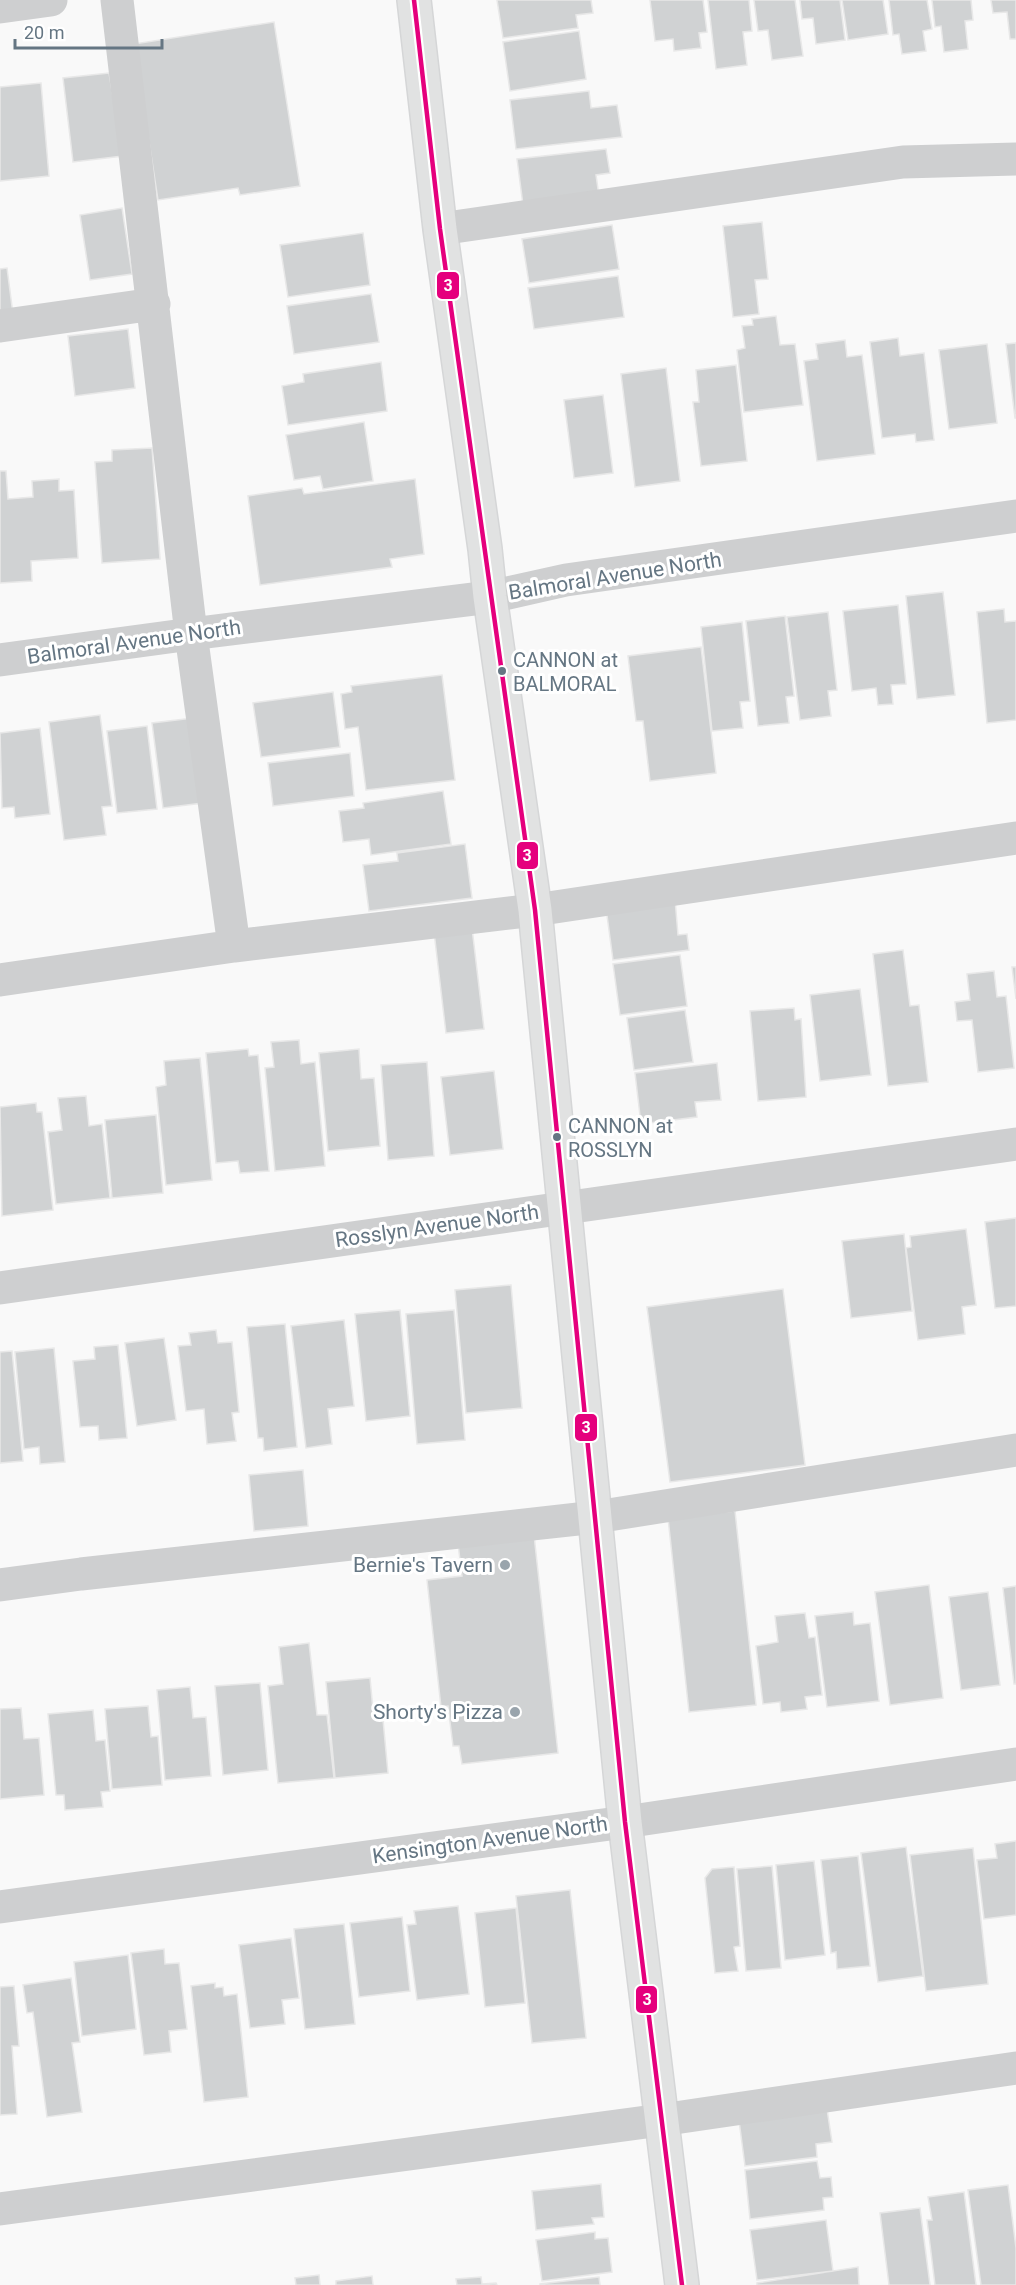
<svg xmlns="http://www.w3.org/2000/svg" width="1016" height="2285" font-family="Roboto,sans-serif">
<rect width="100%" height="100%" fill="#f9f9f9"/>
<path fill="#d0d2d3" stroke="#e8e8e8" stroke-width="1.5" d="M 497,0 L 591,0 L 593,13 L 576,15 L 578,28 L 503,38 Z
M 650,0 L 703,0 L 707,32 L 699,33 L 701,48 L 674,51 L 673,39 L 655,41 Z
M 708,0 L 749,0 L 752,31 L 743,32 L 747,65 L 716,69 Z
M 754,0 L 795,0 L 803,56 L 772,60 L 768,30 L 758,31 Z
M 800,0 L 840,0 L 845,40 L 816,44 L 813,18 L 802,19 Z
M 842,0 L 883,0 L 888,34 L 848,40 Z
M 889,0 L 927,0 L 932,29 L 923,31 L 926,51 L 902,54 L 899,34 L 893,35 Z
M 932,0 L 971,0 L 973,20 L 965,21 L 968,49 L 944,52 L 941,26 L 935,27 Z
M 991,0 L 1016,0 L 1016,39 L 1010,39 L 1007,12 L 993,13 Z
M 274,22 L 300,186 L 240,195 L 238,188 L 158,200 L 134,44 Z
M 579,31 L 586,79 L 510,91 L 503,42 Z
M 109,73 L 123,156 L 73,162 L 63,78 Z
M 41,83 L 49,176 L 0,181 L 0,87 Z
M 589,91 L 591,108 L 617,105 L 622,137 L 516,149 L 510,100 Z
M 606,149 L 610,173 L 596,175 L 599,196 L 523,205 L 517,159 Z
M 122,208 L 132,274 L 90,280 L 80,215 Z
M 762,222 L 768,279 L 755,280 L 759,314 L 733,317 L 723,226 Z
M 612,225 L 619,269 L 529,283 L 522,239 Z
M 363,233 L 370,285 L 288,297 L 280,245 Z
M 7,268 L 13,314 L 0,316 L 0,269 Z
M 618,276 L 624,317 L 534,329 L 528,288 Z
M 371,294 L 379,342 L 294,354 L 287,306 Z
M 776,316 L 780,345 L 795,344 L 803,405 L 744,412 L 737,350 L 745,348 L 742,326 L 753,325 L 752,319 Z
M 128,329 L 135,388 L 75,396 L 68,336 Z
M 898,338 L 900,356 L 924,353 L 934,440 L 916,442 L 915,434 L 882,438 L 870,342 Z
M 845,340 L 847,357 L 862,355 L 875,454 L 817,461 L 804,361 L 818,359 L 816,344 Z
M 1016,343 L 1016,418 L 1015,418 L 1006,344 Z
M 987,344 L 997,423 L 949,429 L 939,350 Z
M 381,362 L 387,411 L 288,425 L 282,386 L 304,382 L 303,374 Z
M 736,365 L 747,461 L 701,466 L 693,402 L 699,402 L 696,370 Z
M 666,368 L 680,481 L 635,487 L 621,374 Z
M 603,395 L 613,473 L 574,478 L 564,400 Z
M 364,422 L 373,481 L 323,489 L 320,476 L 294,480 L 286,435 Z
M 152,448 L 160,559 L 102,563 L 95,462 L 112,461 L 112,450 Z
M 0,471 L 6,471 L 8,499 L 33,497 L 32,481 L 59,479 L 59,491 L 74,490 L 78,558 L 31,561 L 32,581 L 0,583 Z
M 415,479 L 424,554 L 390,559 L 392,567 L 260,585 L 248,496 L 302,488 L 304,494 Z
M 943,592 L 955,695 L 917,699 L 906,596 Z
M 898,605 L 906,684 L 891,685 L 893,704 L 878,705 L 876,688 L 852,691 L 843,611 Z
M 1004,609 L 1005,622 L 1016,621 L 1016,720 L 987,723 L 977,612 Z
M 828,612 L 837,690 L 828,691 L 831,716 L 800,720 L 787,617 Z
M 785,616 L 794,696 L 786,697 L 789,723 L 758,726 L 746,621 Z
M 742,622 L 750,701 L 740,702 L 743,728 L 712,731 L 701,627 Z
M 701,647 L 716,773 L 650,781 L 643,721 L 636,721 L 628,656 Z
M 442,675 L 455,780 L 366,790 L 358,727 L 345,729 L 341,694 L 352,692 L 351,686 Z
M 333,692 L 340,747 L 261,757 L 253,703 Z
M 100,715 L 112,806 L 102,807 L 106,835 L 64,840 L 49,722 Z
M 193,718 L 203,803 L 163,808 L 152,723 Z
M 147,726 L 157,809 L 117,813 L 107,731 Z
M 40,728 L 50,814 L 15,818 L 14,807 L 2,808 L 0,733 Z
M 350,753 L 354,796 L 273,806 L 268,763 Z
M 443,791 L 451,844 L 371,855 L 369,839 L 343,842 L 339,811 L 364,808 L 363,803 Z
M 465,844 L 472,898 L 369,911 L 363,865 L 398,861 L 397,853 Z
M 675,899 L 678,935 L 687,934 L 689,950 L 613,960 L 606,908 Z
M 472,928 L 484,1029 L 446,1033 L 434,932 Z
M 903,950 L 910,1006 L 919,1005 L 928,1082 L 888,1086 L 873,954 Z
M 680,955 L 687,1006 L 620,1015 L 613,964 Z
M 1012,967 L 1016,967 L 1016,999 Z
M 994,971 L 997,997 L 1006,996 L 1014,1068 L 978,1072 L 972,1020 L 957,1021 L 955,1002 L 970,1000 L 967,974 Z
M 860,989 L 871,1075 L 820,1081 L 810,995 Z
M 794,1008 L 795,1020 L 801,1019 L 806,1097 L 758,1101 L 750,1011 Z
M 685,1010 L 693,1062 L 634,1070 L 627,1018 Z
M 299,1040 L 301,1064 L 315,1062 L 325,1166 L 275,1171 L 265,1068 L 274,1067 L 271,1042 Z
M 248,1049 L 249,1056 L 258,1055 L 269,1171 L 240,1173 L 238,1161 L 216,1163 L 206,1053 Z
M 359,1049 L 361,1079 L 374,1078 L 380,1146 L 328,1151 L 319,1053 Z
M 200,1058 L 212,1180 L 166,1185 L 156,1087 L 166,1085 L 164,1061 Z
M 427,1062 L 434,1156 L 388,1160 L 381,1065 Z
M 717,1063 L 721,1100 L 695,1102 L 697,1117 L 641,1124 L 635,1073 Z
M 494,1071 L 503,1149 L 450,1155 L 441,1077 Z
M 86,1096 L 89,1126 L 102,1124 L 110,1198 L 56,1204 L 48,1132 L 62,1130 L 58,1098 Z
M 36,1103 L 37,1112 L 42,1112 L 53,1210 L 2,1216 L 0,1107 Z
M 156,1115 L 163,1193 L 112,1198 L 105,1120 Z
M 1016,1218 L 1016,1306 L 995,1308 L 985,1222 Z
M 966,1229 L 976,1305 L 962,1307 L 965,1334 L 918,1340 L 906,1248 L 911,1247 L 910,1236 Z
M 904,1234 L 912,1311 L 851,1318 L 842,1241 Z
M 511,1285 L 522,1408 L 466,1413 L 455,1290 Z
M 783,1289 L 805,1465 L 670,1482 L 647,1307 Z
M 400,1310 L 410,1416 L 366,1421 L 355,1314 Z
M 454,1310 L 465,1440 L 417,1444 L 406,1314 Z
M 344,1320 L 354,1406 L 328,1409 L 332,1444 L 306,1448 L 291,1326 Z
M 285,1324 L 297,1447 L 264,1451 L 263,1438 L 258,1438 L 247,1327 Z
M 216,1330 L 218,1343 L 232,1342 L 239,1412 L 232,1413 L 236,1441 L 207,1444 L 204,1409 L 186,1411 L 178,1346 L 191,1345 L 189,1333 Z
M 164,1338 L 176,1420 L 137,1426 L 125,1343 Z
M 118,1345 L 127,1438 L 99,1440 L 98,1426 L 80,1427 L 73,1361 L 95,1359 L 94,1347 Z
M 54,1348 L 65,1462 L 40,1464 L 39,1447 L 24,1449 L 15,1352 Z
M 12,1351 L 23,1461 L 0,1463 L 0,1352 Z
M 303,1470 L 308,1526 L 254,1531 L 249,1475 Z
M 735,1511 L 756,1705 L 689,1712 L 668,1518 Z
M 534,1535 L 558,1753 L 462,1764 L 459,1746 L 453,1746 L 448,1706 L 441,1707 L 427,1580 L 462,1576 L 458,1544 Z
M 929,1585 L 943,1698 L 890,1705 L 875,1592 Z
M 1016,1586 L 1016,1684 L 1014,1684 L 1003,1588 Z
M 988,1592 L 1000,1685 L 961,1690 L 949,1597 Z
M 853,1612 L 854,1625 L 870,1623 L 879,1701 L 827,1707 L 815,1616 Z
M 805,1613 L 809,1638 L 815,1637 L 822,1695 L 805,1697 L 807,1709 L 781,1712 L 780,1702 L 763,1704 L 756,1646 L 778,1642 L 775,1616 Z
M 309,1643 L 317,1715 L 327,1715 L 334,1778 L 278,1783 L 268,1686 L 283,1684 L 279,1647 Z
M 370,1678 L 373,1710 L 382,1709 L 388,1773 L 335,1778 L 326,1682 Z
M 260,1683 L 268,1770 L 223,1775 L 215,1686 Z
M 190,1687 L 193,1718 L 206,1717 L 211,1776 L 165,1780 L 157,1690 Z
M 148,1706 L 151,1737 L 158,1736 L 162,1785 L 112,1789 L 105,1709 Z
M 21,1708 L 24,1739 L 39,1738 L 44,1795 L 0,1799 L 0,1709 Z
M 93,1710 L 96,1741 L 105,1740 L 110,1791 L 101,1792 L 103,1807 L 65,1810 L 64,1795 L 56,1795 L 48,1714 Z
M 1016,1841 L 1016,1915 L 984,1919 L 977,1860 L 997,1858 L 995,1844 Z
M 906,1847 L 923,1976 L 878,1982 L 861,1853 Z
M 973,1848 L 988,1984 L 926,1991 L 910,1855 Z
M 858,1856 L 870,1966 L 837,1969 L 836,1952 L 831,1953 L 821,1860 Z
M 814,1861 L 825,1955 L 785,1960 L 776,1865 Z
M 772,1866 L 781,1968 L 746,1971 L 737,1869 Z
M 734,1867 L 740,1946 L 734,1947 L 738,1971 L 715,1973 L 705,1878 L 712,1869 Z
M 570,1890 L 586,2038 L 532,2043 L 516,1896 Z
M 458,1906 L 469,1994 L 417,2000 L 407,1925 L 416,1924 L 414,1911 Z
M 516,1908 L 525,2003 L 485,2007 L 475,1913 Z
M 402,1917 L 410,1991 L 359,1997 L 350,1923 Z
M 344,1924 L 355,2024 L 305,2029 L 294,1929 Z
M 291,1938 L 299,1998 L 282,2000 L 285,2024 L 250,2028 L 239,1945 Z
M 164,1949 L 165,1964 L 179,1963 L 187,2029 L 169,2031 L 171,2052 L 144,2055 L 131,1953 Z
M 128,1955 L 136,2029 L 82,2036 L 74,1962 Z
M 71,1978 L 80,2042 L 72,2043 L 82,2112 L 47,2117 L 33,2012 L 27,2013 L 23,1985 Z
M 215,1983 L 215,1988 L 223,1987 L 224,1996 L 237,1994 L 248,2097 L 204,2102 L 191,1986 Z
M 14,1986 L 19,2046 L 12,2046 L 17,2114 L 0,2115 L 0,1987 Z
M 827,2109 L 832,2142 L 816,2144 L 817,2157 L 745,2166 L 738,2113 Z
M 817,2161 L 820,2178 L 831,2177 L 833,2197 L 823,2198 L 824,2210 L 750,2219 L 745,2170 Z
M 601,2184 L 604,2217 L 592,2218 L 594,2224 L 536,2230 L 532,2191 Z
M 1008,2185 L 1016,2248 L 1016,2285 L 981,2285 L 968,2190 Z
M 964,2192 L 976,2285 L 935,2285 L 927,2220 L 932,2220 L 928,2197 Z
M 920,2208 L 930,2285 L 889,2285 L 880,2213 Z
M 826,2220 L 833,2271 L 757,2280 L 750,2230 Z
M 595,2232 L 595,2239 L 608,2238 L 612,2272 L 542,2281 L 536,2240 Z
M 858,2267 L 859,2285 L 757,2285 L 757,2283 Z
M 319,2275 L 320,2285 L 296,2285 L 295,2278 Z
M 372,2276 L 373,2285 L 336,2285 L 336,2281 Z
M 481,2277 L 482,2284 L 496,2283 L 497,2285 L 457,2285 L 456,2279 Z
M 599,2277 L 600,2285 L 540,2285 L 540,2284 Z"/>
<g fill="none" stroke-linecap="round" stroke-linejoin="round">
<g stroke="#d5d6d7" stroke-width="36">
<path id="major" d="M 414,0 L 440,229 L 485,549 L 490,597 L 535,910 L 625,1822 L 682,2285"/>
</g>
<path stroke="#cecfd0" stroke-width="33" d="M 117,0 L 191,634 L 234,946
M 0,7 L 51,0
M 440,229 L 903,162 L 1016,159
M 0,326 L 154,304
M 0,660 L 191,634 L 490,597 L 566,580 L 1016,516
M 0,980 L 234,946 L 535,910 L 1016,838
M 0,1288 L 1016,1144
M 0,1585 L 81,1574 L 596,1517 L 1016,1450
M 0,1907 L 625,1822 L 1016,1764
M 0,2209 L 661,2120 L 1016,2068"/>
<use href="#major" stroke="#e1e2e2" stroke-width="33"/>
<g stroke="#fff" stroke-width="9">
<path id="bus-1" d="M 414,0 L 440,229 L 535,910 L 625,1822 L 682,2285"/>
</g>
<use href="#bus-1" stroke="#e5007d" stroke-width="4.5"/>
</g>
<g fill="#657683" stroke="#fff" stroke-width="2">
<circle cx="502" cy="671" r="5"/>
<circle cx="557" cy="1137" r="5"/>
</g>
<g fill="#99a4ac" stroke="#fff" stroke-width="2">
<circle cx="505" cy="1565" r="6"/>
<circle cx="515" cy="1712" r="6"/>
</g>
<g text-anchor="middle" dominant-baseline="central" stroke-width="6" stroke-linejoin="round" paint-order="stroke">
<g font-size="20" fill="#657683" stroke="#fff" text-anchor="start">
<text x="513" y="660">CANNON at<tspan x="513" dy="24">BALMORAL</tspan></text>
<text x="568" y="1126">CANNON at<tspan x="568" dy="24">ROSSLYN</tspan></text>
</g>
<g font-size="21" fill="#657683" stroke="#fff">
<text transform="translate(615 576) rotate(-9)">Balmoral Avenue North</text>
<text transform="translate(134 642) rotate(-8)">Balmoral Avenue North</text>
<text transform="translate(437 1226) rotate(-8)">Rosslyn Avenue North</text>
<text transform="translate(490 1840) rotate(-8)">Kensington Avenue North</text>
</g>
<g font-size="21" fill="#657683" stroke="#fff" text-anchor="end">
<text x="493" y="1565">Bernie's Tavern</text>
<text x="503" y="1712">Shorty's Pizza</text>
</g>
</g>
<g stroke="#fff" stroke-width="2">
<rect x="436" y="271" width="24" height="29" rx="6" fill="#e5007d"/>
<rect x="516" y="841" width="23" height="29" rx="6" fill="#e5007d"/>
<rect x="574" y="1413" width="24" height="29" rx="6" fill="#e5007d"/>
<rect x="635" y="1985" width="23" height="29" rx="6" fill="#e5007d"/>
</g>
<g font-size="16" text-anchor="middle" font-weight="bold" fill="#fff">
<text x="448" y="291">3</text>
<text x="527" y="861">3</text>
<text x="586" y="1433">3</text>
<text x="647" y="2005">3</text>
</g>
<path d="M15 39v9h147v-9" fill="none" stroke="#657683" stroke-width="3"/>
<text x="24" y="39" font-size="18" fill="#657683" stroke="#ffffff" stroke-width="4.5" paint-order="stroke">20 m</text>
</svg>
